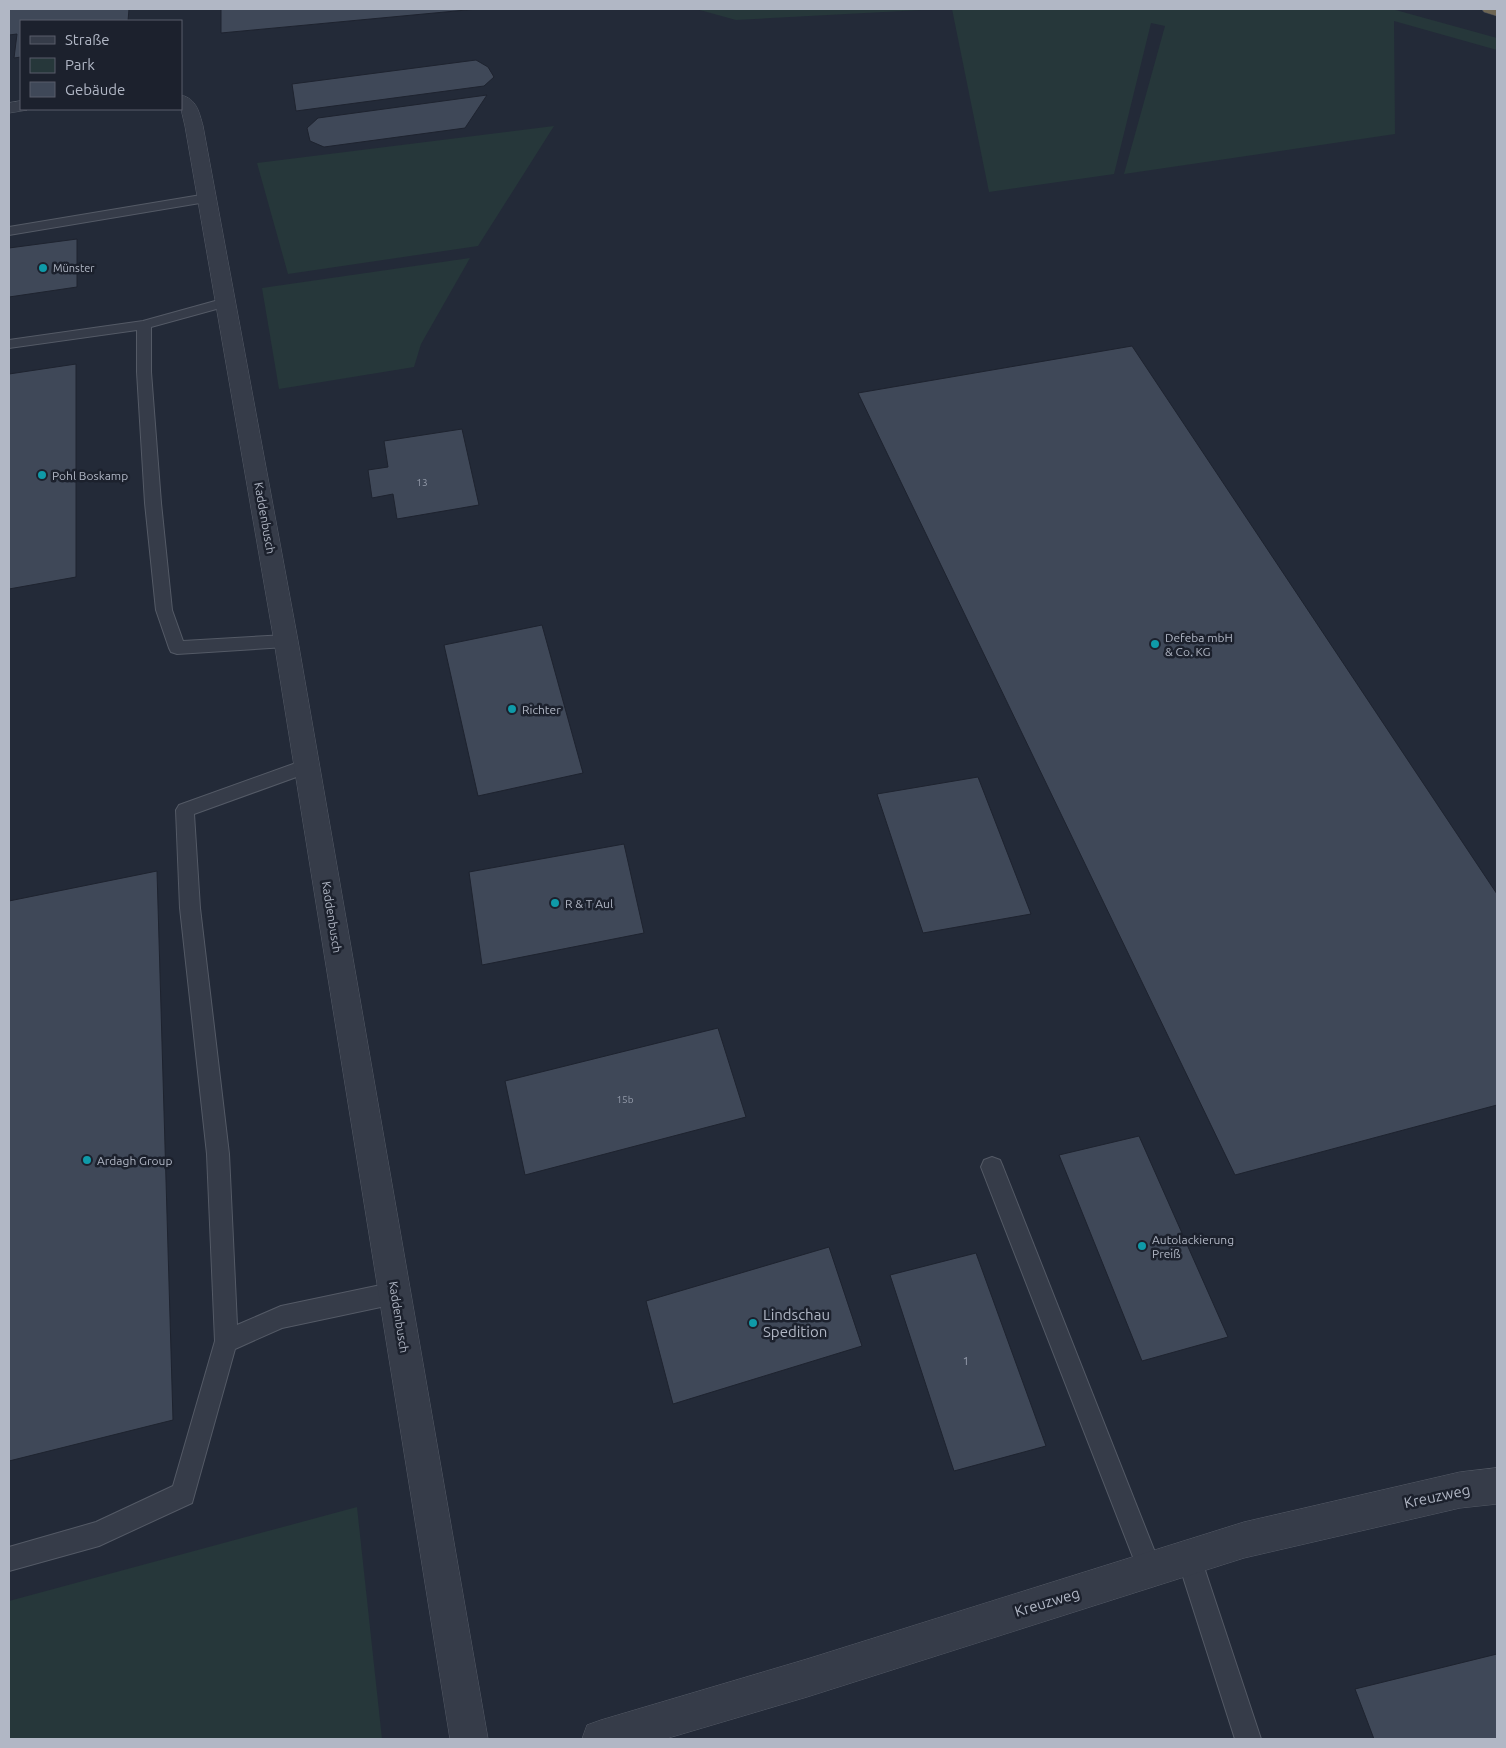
<svg xmlns="http://www.w3.org/2000/svg" width="1506" height="1748" font-family="Ubuntu,sans-serif">
<rect width="100%" height="100%" fill="#232a38"/>
<path fill="#26373a" d="M 696,9 L 940,9 L 736,20 Z
M 952,9 L 1392,9 L 1497,38 L 1497,50 L 1394,21 L 1395,134 L 1124,174 L 1165,26 L 1151,23 L 1114,174 L 989,192 Z
M 554,126 L 478,246 L 288,274 L 257,163 Z
M 470,258 L 421,344 L 414,367 L 279,389 L 262,288 Z
M 357,1507 L 382,1739 L 9,1739 L 9,1601 Z"/>
<path fill="#3f4858" stroke="#1e232f" d="M 9,9 L 129,9 L 128,21 L 21,21 L 21,57 L 14,58 L 17,34 L 9,35 Z
M 221,9 L 477,9 L 221,33 Z
M 476,60 L 488,67 L 494,77 L 484,86 L 296,111 L 292,84 Z
M 487,95 L 465,128 L 324,147 L 310,141 L 307,128 L 318,118 Z
M 77,239 L 77,287 L 9,297 L 9,248 Z
M 1132,346 L 1497,894 L 1497,1105 L 1235,1175 L 858,393 Z
M 76,364 L 76,577 L 9,589 L 9,374 Z
M 462,429 L 479,505 L 397,519 L 393,494 L 372,498 L 368,470 L 388,467 L 384,441 Z
M 542,625 L 583,773 L 478,796 L 444,645 Z
M 978,777 L 1031,914 L 923,933 L 877,794 Z
M 624,844 L 644,933 L 482,965 L 469,872 Z
M 157,871 L 173,1420 L 9,1461 L 9,901 Z
M 718,1028 L 746,1117 L 525,1175 L 505,1081 Z
M 1139,1136 L 1228,1337 L 1142,1361 L 1059,1155 Z
M 829,1247 L 862,1346 L 673,1404 L 646,1301 Z
M 976,1253 L 1046,1446 L 954,1471 L 890,1275 Z
M 1497,1654 L 1497,1739 L 1374,1739 L 1355,1689 Z"/>
<g fill="none" stroke-linecap="round" stroke-linejoin="round">
<g stroke="#545a66" stroke-width="2">
<path id="lane" d="M 207,194 L 212,195 L 213,198 L 212,201 L 9,235 L 9,227 Z
M 226,298 L 231,299 L 233,302 L 231,305 L 151,327 L 151,372 L 161,503 L 172,610 L 183,641 L 286,635 L 292,637 L 294,641 L 292,645 L 286,647 L 177,654 L 171,652 L 169,648 L 156,610 L 145,503 L 137,372 L 137,330 L 9,348 L 9,340 L 143,321 Z
M 307,759 L 313,761 L 316,766 L 313,771 L 194,814 L 200,908 L 229,1154 L 237,1325 L 281,1306 L 395,1282 L 403,1285 L 406,1293 L 403,1301 L 395,1304 L 282,1328 L 235,1349 L 192,1503 L 99,1546 L 9,1571 L 9,1547 L 96,1522 L 173,1486 L 215,1341 L 207,1154 L 180,908 L 176,810 L 179,805 Z
M 992,1157 L 1000,1160 L 1003,1167 L 1162,1570 L 1159,1579 L 1150,1582 L 1141,1579 L 1138,1570 L 981,1167 L 984,1160 Z
M 1189,1546 L 1198,1549 L 1201,1558 L 1261,1739 L 1235,1739 L 1177,1558 L 1180,1549 Z"/>
</g>
<g stroke="#545a66" stroke-width="1">
<path id="street" d="M 181,95 C 197,99 199,112 203,126 L 298,641 L 488,1739 L 450,1739 L 274,641 L 185,126 L 181,109 Z
M 21,101 L 21,109 L 27,110 L 9,113 L 9,103 Z
M 1497,1468 L 1497,1504 L 1460,1508 L 1244,1558 L 807,1697 L 665,1739 L 582,1739 L 587,1725 L 601,1720 L 807,1659 L 1244,1522 L 1460,1472 Z"/>
</g>
<g stroke="#414753" stroke-width="1">
<path id="highway" d="M 1482,9 L 1497,9 L 1497,16 L 1484,12 Z"/>
</g>
<use href="#lane" fill="#363c49" fill-rule="evenodd"/>
<use href="#street" fill="#363c49" fill-rule="evenodd"/>
<use href="#highway" fill="#6e6654" fill-rule="evenodd"/>
</g>
<g fill="#0f9aa8" stroke="#1c212d" stroke-width="2">
<circle cx="43" cy="268" r="5"/>
<circle cx="42" cy="475" r="5"/>
<circle cx="1155" cy="644" r="5"/>
<circle cx="512" cy="709" r="5"/>
<circle cx="555" cy="903" r="5"/>
<circle cx="87" cy="1160" r="5"/>
<circle cx="1142" cy="1246" r="5"/>
<circle cx="753" cy="1323" r="5"/>
</g>
<g text-anchor="middle" dominant-baseline="central" stroke-width="5" stroke-linejoin="round" paint-order="stroke">
<g font-size="10" fill="#949baa">
<text x="422" y="482">13</text>
<text x="625" y="1099">15b</text>
</g>
<g font-size="11" fill="#b1b7c5" stroke="#1c212d" text-anchor="start">
<text x="53" y="268">Münster</text>
</g>
<g font-size="12" fill="#b1b7c5" stroke="#1c212d" text-anchor="start">
<text x="52" y="475">Pohl Boskamp</text>
<text x="1165" y="637">Defeba mbH<tspan x="1165" dy="14">&amp; Co. KG</tspan></text>
<text x="522" y="709">Richter</text>
<text x="565" y="903">R &amp; T Aul</text>
<text x="97" y="1160">Ardagh Group</text>
<text x="1152" y="1239">Autolackierung<tspan x="1152" dy="14">Preiß</tspan></text>
</g>
<g font-size="12" fill="#b1b7c5" stroke="#1c212d">
<text transform="translate(265 518) rotate(80)">Kaddenbusch</text>
<text transform="translate(332 917) rotate(81)">Kaddenbusch</text>
<text transform="translate(399 1317) rotate(81)">Kaddenbusch</text>
</g>
<g font-size="12" fill="#949baa">
<text x="966" y="1360">1</text>
</g>
<g font-size="15" fill="#b1b7c5" stroke="#1c212d" text-anchor="start">
<text x="763" y="1314">Lindschau<tspan x="763" dy="17">Spedition</tspan></text>
</g>
<g font-size="15" fill="#b1b7c5" stroke="#1c212d">
<text transform="translate(1437 1496) rotate(-12)">Kreuzweg</text>
<text transform="translate(1047 1602) rotate(-17)">Kreuzweg</text>
</g>
</g>
<rect width="1506" height="1748" fill="none" stroke="#b1b7c5" stroke-width="20"/>
<rect x="20" y="20" width="162" height="90" fill="#1c212d" stroke="#585d6a"/>
<rect x="30" y="36" width="25" height="8" fill="#363c49" stroke="#585d6a"/>
<text x="65" y="45" font-size="15" fill="#b1b7c5">Straße</text>
<rect x="30" y="58" width="25" height="15" fill="#26373a" stroke="#585d6a"/>
<text x="65" y="70" font-size="15" fill="#b1b7c5">Park</text>
<rect x="30" y="82" width="25" height="15" fill="#3f4858" stroke="#585d6a"/>
<text x="65" y="95" font-size="15" fill="#b1b7c5">Gebäude</text>
</svg>
